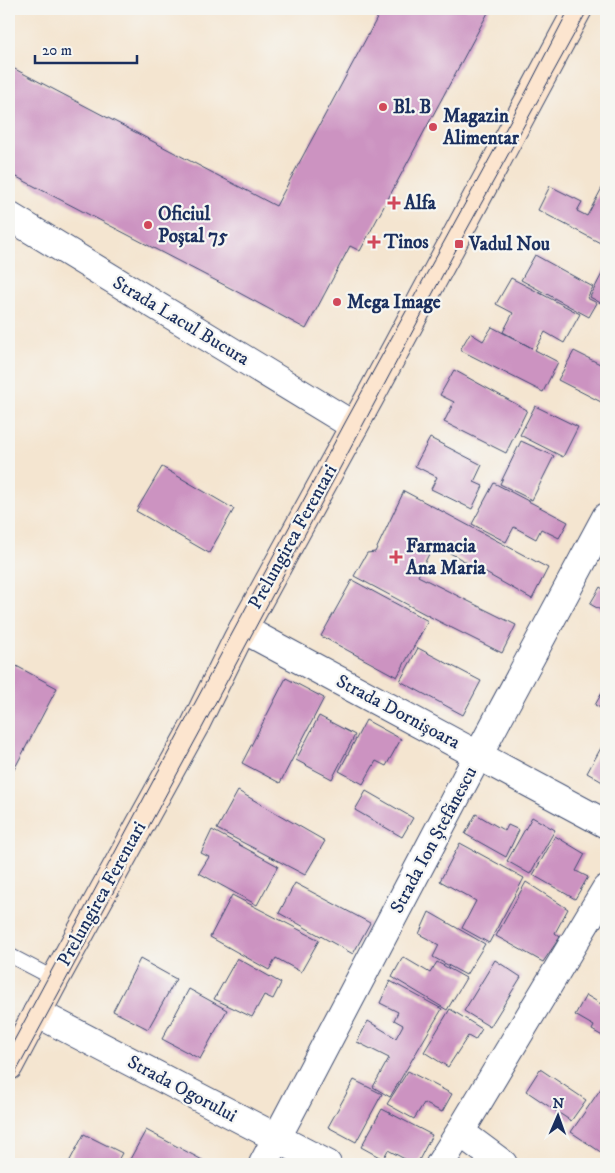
<svg xmlns="http://www.w3.org/2000/svg" width="615" height="1173" font-family="'IM FELL DW Pica',serif">
<rect width="100%" height="100%" fill="#f6f6f2"/>
<filter id="ink" filterUnits="userSpaceOnUse"><feTurbulence type="fractalNoise" baseFrequency=".02" numOctaves="2"/><feDisplacementMap in="SourceGraphic" scale="10" xChannelSelector="R" yChannelSelector="G"/><feConvolveMatrix kernelMatrix="1 2 1 2 8 2 1 2 1" color-interpolation-filters="sRGB"/></filter>
<filter id="wash" filterUnits="userSpaceOnUse"><feTurbulence type="fractalNoise" baseFrequency=".0096" numOctaves="4" result="noise"/><feDisplacementMap in="SourceGraphic" scale="20" xChannelSelector="R" yChannelSelector="G"/><feGaussianBlur stdDeviation="1.12" result="paint"/><feColorMatrix in="noise" values="0 0 0 0 0 0 0 0 0 0 0 0 0 0 0 0 0 1.4 0 .05"/><feComposite in="paint" operator="in"/></filter>
<g filter="url(#wash)">
<rect width="100%" height="100%" fill="#f4e5d0"/>
<g id="blocks">
<path fill="#cc93c1" d="M 382,9 L 490,9 L 360,251 L 350,246 L 306,329 L 232,289 L 9,173 L 9,111 L 11,106 L 9,104 L 9,66 L 276,206 Z
M 550,186 L 582,202 L 577,211 L 587,216 L 602,188 L 606,190 L 606,246 L 538,210 Z
M 535,255 L 593,287 L 587,298 L 597,303 L 589,317 L 521,280 Z
M 606,266 L 606,306 L 590,297 Z
M 511,278 L 580,314 L 564,343 L 545,332 L 535,350 L 558,362 L 543,392 L 460,350 L 470,333 L 483,341 L 492,327 L 532,348 L 503,332 L 513,313 L 496,304 Z
M 574,351 L 606,367 L 606,401 L 605,404 L 558,380 Z
M 454,370 L 527,410 L 506,453 L 444,422 L 454,402 L 440,395 Z
M 535,406 L 578,427 L 563,457 L 520,435 Z
M 430,438 L 482,465 L 474,482 L 483,486 L 472,509 L 431,489 L 437,477 L 415,466 Z
M 521,441 L 554,456 L 532,500 L 500,484 Z
M 162,467 L 234,509 L 209,553 L 136,511 Z
M 494,483 L 568,522 L 559,538 L 541,529 L 536,539 L 514,527 L 506,542 L 472,524 Z
M 404,491 L 548,568 L 532,599 L 434,544 L 418,576 L 516,625 L 502,653 L 440,622 L 354,576 L 367,553 L 375,552 Z
M 352,580 L 428,621 L 397,677 L 321,636 Z
M 600,587 L 606,591 L 606,613 L 590,604 Z
M 418,648 L 481,681 L 463,715 L 400,681 Z
M 9,662 L 57,688 L 9,779 Z
M 286,678 L 324,698 L 280,783 L 242,763 Z
M 606,686 L 606,711 L 595,705 Z
M 319,716 L 355,735 L 332,779 L 296,760 Z
M 366,720 L 401,739 L 386,766 L 376,761 L 363,784 L 339,771 Z
M 606,739 L 606,784 L 587,773 Z
M 238,791 L 325,841 L 305,875 L 217,829 Z
M 366,791 L 413,818 L 402,837 L 355,810 Z
M 476,814 L 505,831 L 508,825 L 519,830 L 506,857 L 465,834 Z
M 532,817 L 555,830 L 530,874 L 507,861 Z
M 212,830 L 278,866 L 257,905 L 199,873 L 209,857 L 201,853 Z
M 555,836 L 585,854 L 576,871 L 588,877 L 575,899 L 533,875 Z
M 460,843 L 524,878 L 489,943 L 462,928 L 476,901 L 440,881 Z
M 526,882 L 568,909 L 555,933 L 560,937 L 543,962 L 496,936 Z
M 295,883 L 370,923 L 353,954 L 279,913 Z
M 232,895 L 319,940 L 301,972 L 276,958 L 269,970 L 210,937 Z
M 429,912 L 485,944 L 466,975 L 433,957 L 439,945 L 419,934 Z
M 403,957 L 430,973 L 437,962 L 466,978 L 447,1010 L 392,977 Z
M 237,958 L 281,983 L 273,999 L 264,995 L 252,1017 L 214,999 Z
M 140,959 L 176,979 L 148,1029 L 113,1011 Z
M 495,960 L 521,977 L 490,1027 L 464,1011 Z
M 390,981 L 442,1009 L 390,1097 L 373,1087 L 389,1058 L 357,1042 L 368,1021 L 396,1038 L 403,1025 L 394,1020 L 398,1012 L 380,1003 Z
M 189,989 L 227,1010 L 200,1059 L 162,1039 Z
M 586,995 L 606,1007 L 606,1038 L 592,1030 L 594,1026 L 575,1015 Z
M 450,1009 L 482,1029 L 475,1040 L 468,1036 L 448,1067 L 424,1052 Z
M 540,1069 L 586,1100 L 571,1121 L 526,1091 Z
M 408,1071 L 452,1094 L 442,1112 L 424,1103 L 414,1119 L 387,1104 Z
M 354,1080 L 382,1094 L 356,1142 L 328,1127 Z
M 604,1084 L 606,1086 L 606,1146 L 602,1153 L 571,1132 Z
M 382,1109 L 432,1135 L 417,1164 L 414,1164 L 388,1150 L 383,1159 L 361,1147 Z
M 146,1130 L 208,1163 L 207,1164 L 135,1164 L 129,1161 Z
M 84,1134 L 122,1153 L 116,1164 L 68,1164 Z"/>
</g>
</g>
<g filter="url(#ink)">
<use href="#blocks" fill-opacity="0" stroke="#3c4a6f" stroke-width="1"/>
<g fill="none" stroke-linecap="round" stroke-linejoin="round">
<g stroke="#3c4a6f" stroke-width="16">
<path id="service" d="M 9,955 L 55,979"/>
</g>
<g stroke="#3c4a6f" stroke-width="30">
<path id="minor" d="M 9,216 L 354,426
M 243,629 L 606,824
M 37,1013 L 327,1164
M 460,1132 L 503,1164
M 263,1164 L 466,778 L 606,517
M 440,1164 L 460,1132 L 606,889"/>
</g>
<g stroke="#3c4a6f" stroke-width="30">
<path id="secondary" d="M 9,1066 L 55,979 L 195,725 L 238,638 L 370,397 L 578,9"/>
</g>
<use href="#service" stroke="#fff" stroke-width="14"/>
<use href="#minor" stroke="#fff" stroke-width="28"/>
<use href="#secondary" stroke="#fce5cf" stroke-width="28"/>
<path stroke="#1b2f5e" stroke-width="1" d="M 9,1050 L 346,421 L 526,92 L 569,9
M 9,1085 L 202,728 L 459,244 L 588,9"/>
</g>
</g>
<g fill="#d1495b" stroke="#f6f6f2" stroke-width="2">
<circle cx="383" cy="107" r="5"/>
<circle cx="433" cy="127" r="5"/>
<path d="M391.5 195.5h5v5h5v5h-5v5h-5v-5h-5v-5h5z"/>
<circle cx="148" cy="225" r="5"/>
<path d="M371.5 234.5h5v5h5v5h-5v5h-5v-5h-5v-5h5z"/>
<rect x="454" y="239" width="10" height="10" rx="2.5"/>
<circle cx="337" cy="302" r="5"/>
<path d="M393.5 549.5h5v5h5v5h-5v5h-5v-5h-5v-5h5z"/>
</g>
<g text-anchor="middle" dominant-baseline="central" stroke-width="4.5" stroke-linejoin="round" paint-order="stroke">
<g font-size="19" font-weight="bold" fill="#1b2f5e" stroke="#f6f6f2" text-anchor="start">
<text x="393" y="107">Bl. B</text>
<text x="443" y="116">Magazin<tspan x="443" dy="22">Alimentar</tspan></text>
<text x="404" y="203">Alfa</text>
<text x="158" y="214">Oficiul<tspan x="158" dy="22">Poștal 75</tspan></text>
<text x="384" y="242">Tinos</text>
<text x="469" y="244">Vadul Nou</text>
<text x="347" y="302">Mega Image</text>
<text x="406" y="546">Farmacia<tspan x="406" dy="22">Ana Maria</tspan></text>
</g>
<g font-size="19" fill="#1b2f5e" stroke="#f6f6f2">
<text transform="translate(181 321) rotate(31)">Strada Lacul Bucura</text>
<text transform="translate(293 537) rotate(-61)">Prelungirea Ferentari</text>
<text transform="translate(398 712) rotate(28)">Strada Dornișoara</text>
<text transform="translate(434 840) rotate(-62)">Strada Ion Ștefănescu</text>
<text transform="translate(102 894) rotate(-61)">Prelungirea Ferentari</text>
<text transform="translate(182 1089) rotate(28)">Strada Ogorului</text>
</g>
</g>
<rect width="615" height="1173" fill="none" stroke="#f6f6f2" stroke-width="30"/>
<g transform="translate(558 1116) rotate(2)" stroke="#f6f6f2" stroke-width="4" paint-order="stroke">
<path d="M0-4L9 19L0 12L-9 19Z" fill="#1b2f5e"/>
<text y="-8" font-size="14" font-weight="bold" text-anchor="middle" fill="#1b2f5e">N</text>
</g>
<path d="M35 55v8h102v-8" fill="none" stroke="#1b2f5e" stroke-width="2.5"/>
<text x="42" y="55" font-size="15" fill="#1b2f5e" stroke="#f6f6f2" stroke-width="4" paint-order="stroke">20 m</text>
</svg>
